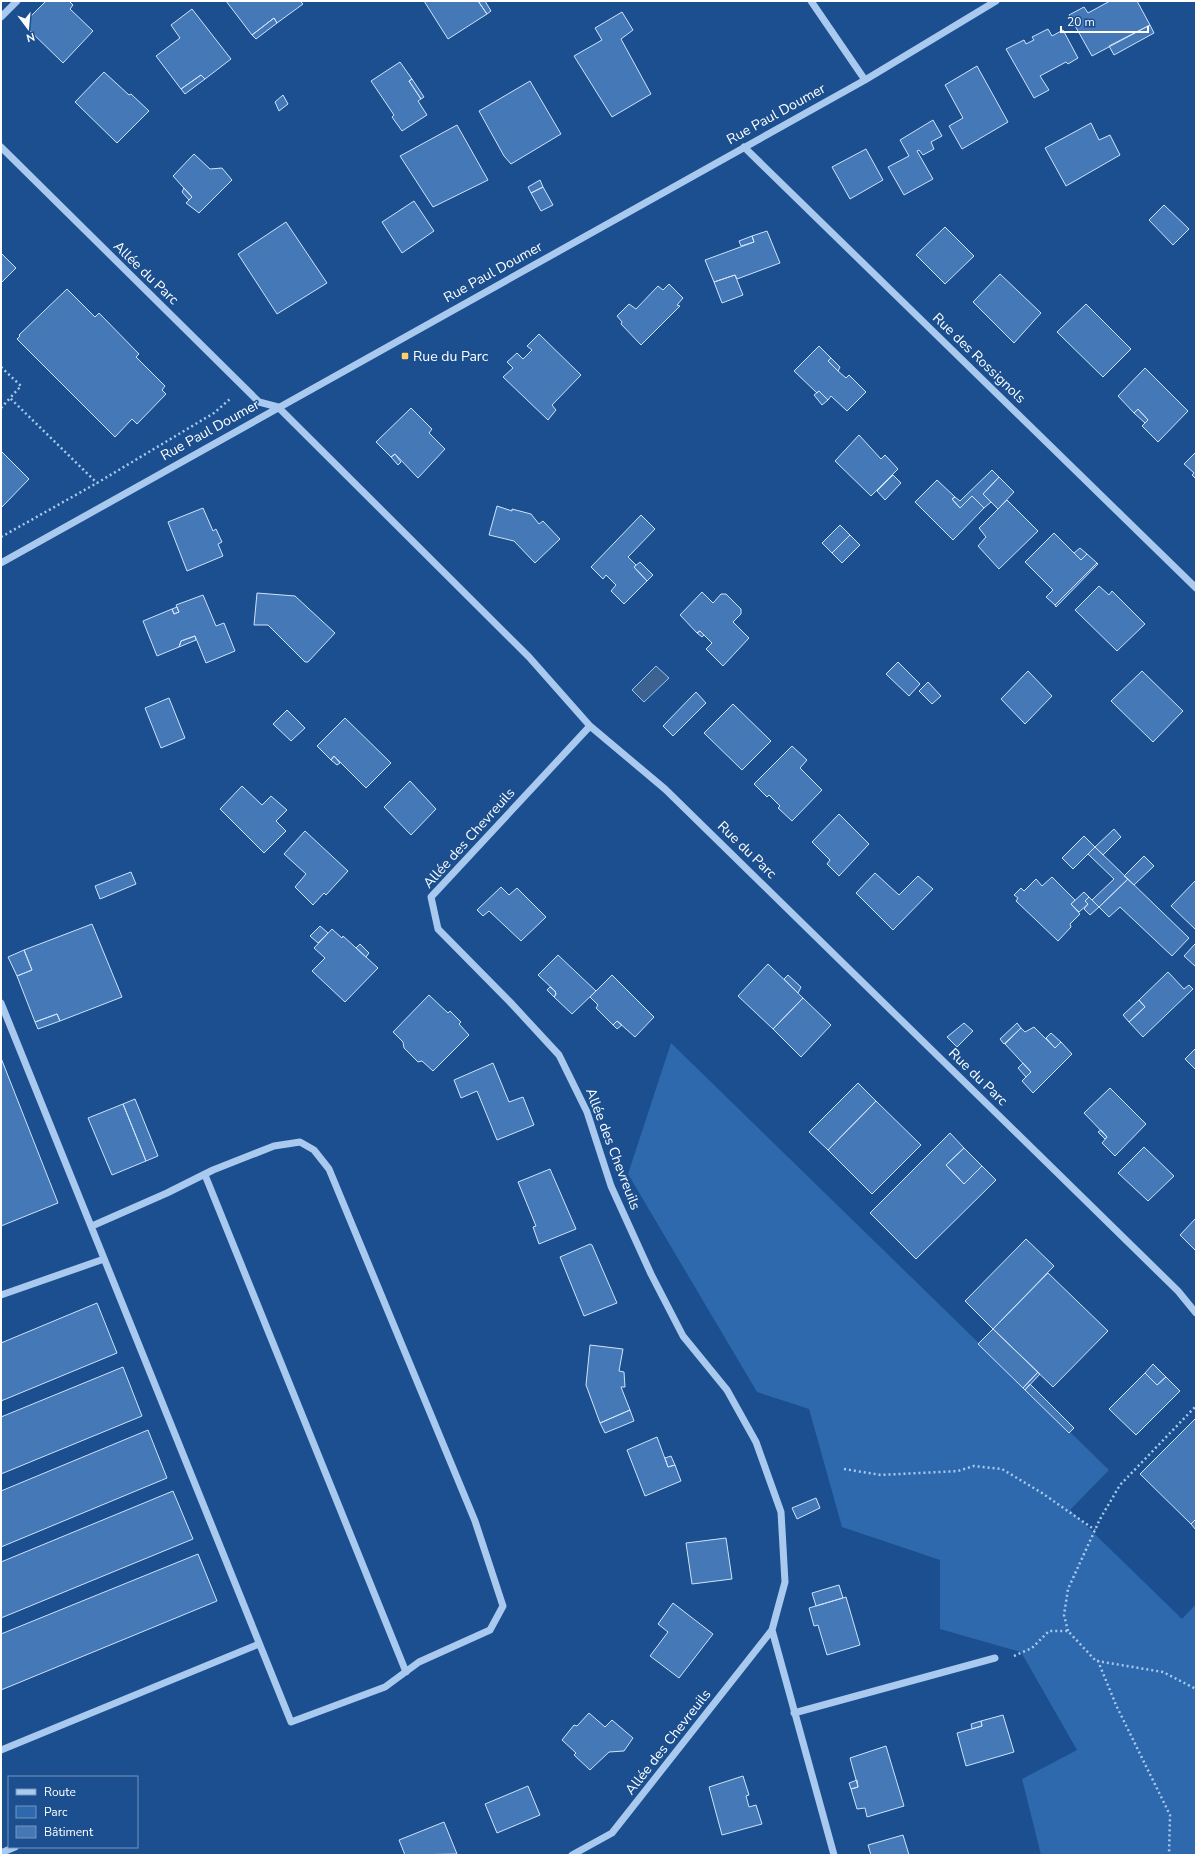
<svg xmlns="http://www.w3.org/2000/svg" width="1197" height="1856" font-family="'Nunito Sans',sans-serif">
<rect width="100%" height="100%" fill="#1b4f8f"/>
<path fill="#2e69ad" d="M 671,1043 L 1109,1470 L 1070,1510 L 1182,1619 L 1196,1604 L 1196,1855 L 1041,1855 L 1022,1779 L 1077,1750 L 1021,1652 L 940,1629 L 940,1560 L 842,1527 L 809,1409 L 757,1392 L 628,1174 Z"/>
<path fill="#3c6290" stroke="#9cc4f0" d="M 656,666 L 669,678 L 644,702 L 632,690 Z"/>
<path fill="#4478b7" stroke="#cfe3fa" d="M 46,1 L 69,1 L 73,5 L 70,9 L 93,31 L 63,63 L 23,24 Z
M 226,1 L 300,1 L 303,4 L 277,23 L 274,18 L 252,35 Z
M 424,1 L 478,1 L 487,14 L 448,39 Z
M 478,1 L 485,1 L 491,11 L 487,14 Z
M 1110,1 L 1137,1 L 1150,25 L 1092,56 L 1069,15 L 1084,7 L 1088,13 Z
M 192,9 L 231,59 L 205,79 L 201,75 L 181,89 L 156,56 L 180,38 L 171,25 Z
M 622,12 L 633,30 L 621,39 L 651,94 L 612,117 L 574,56 L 602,40 L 595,28 Z
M 274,18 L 277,23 L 256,39 L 252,35 Z
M 1150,25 L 1154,33 L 1114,55 L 1109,46 Z
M 1048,29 L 1052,36 L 1063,30 L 1078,58 L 1068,64 L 1066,62 L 1040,76 L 1049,90 L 1034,98 L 1006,49 L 1024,40 L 1026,44 L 1034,40 L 1032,37 Z
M 400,62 L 412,79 L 409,81 L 421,99 L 418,101 L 427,115 L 402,131 L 392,117 L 394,115 L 371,81 Z
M 977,66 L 1008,122 L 962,149 L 949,126 L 963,118 L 945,85 Z
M 104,72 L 129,95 L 131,94 L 149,111 L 117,143 L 75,102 Z
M 201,75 L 205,79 L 185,94 L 181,89 Z
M 412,79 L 424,97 L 421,99 L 409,81 Z
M 530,81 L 561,134 L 511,164 L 504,156 L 479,111 Z
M 283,95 L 288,104 L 279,111 L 275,102 Z
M 933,120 L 942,136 L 931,142 L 934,149 L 923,155 L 919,150 L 917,151 L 933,179 L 904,195 L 888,167 L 909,156 L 900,140 Z
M 1091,123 L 1099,140 L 1110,135 L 1120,155 L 1066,186 L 1045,148 Z
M 457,125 L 488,180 L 433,207 L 400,156 Z
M 866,149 L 883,180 L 850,199 L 832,167 Z
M 194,154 L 210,169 L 222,168 L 232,180 L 199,213 L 186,203 L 192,197 L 173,176 Z
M 540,180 L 543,187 L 531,193 L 528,187 Z
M 543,187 L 553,205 L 541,211 L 531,193 Z
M 184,188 L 192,197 L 189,200 L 182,192 Z
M 414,201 L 434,231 L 402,253 L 382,222 Z
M 1164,205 L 1189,229 L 1173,245 L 1149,220 Z
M 286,222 L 327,283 L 277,314 L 238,254 Z
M 945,227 L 974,256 L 945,284 L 916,255 Z
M 767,231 L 780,263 L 737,279 L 735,275 L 714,282 L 705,260 L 754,242 L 752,236 Z
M 752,236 L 754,242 L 741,246 L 739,241 Z
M 1,253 L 16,268 L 1,283 Z
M 1000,274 L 1041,313 L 1014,343 L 973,302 Z
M 735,275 L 743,295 L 722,303 L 714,282 Z
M 669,284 L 683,298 L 677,305 L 680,306 L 641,345 L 621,324 L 622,322 L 617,316 L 629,304 L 636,309 L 658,286 L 663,290 Z
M 67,289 L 95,317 L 99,313 L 139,354 L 136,357 L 165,386 L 162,390 L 166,394 L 137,424 L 132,419 L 115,437 L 17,339 L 20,336 L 19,335 Z
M 1086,304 L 1131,349 L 1103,377 L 1057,332 Z
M 539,334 L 581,375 L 552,405 L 556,410 L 548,420 L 503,377 L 513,368 L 507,362 L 517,353 L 523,359 L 532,350 L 527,346 Z
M 819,346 L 831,358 L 828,361 L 838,371 L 846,378 L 849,375 L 866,392 L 847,411 L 831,396 L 828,400 L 819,391 L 817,393 L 794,371 Z
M 831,358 L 840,367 L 838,371 L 828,361 Z
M 1145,368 L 1188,411 L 1158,442 L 1142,426 L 1148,420 L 1138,409 L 1134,413 L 1118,396 Z
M 819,391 L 828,400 L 822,405 L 814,395 Z
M 411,408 L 432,429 L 429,433 L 445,449 L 418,478 L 395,454 L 391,457 L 376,442 Z
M 1138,409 L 1148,420 L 1145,423 L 1134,413 Z
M 859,435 L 881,459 L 885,455 L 898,469 L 871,496 L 835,461 Z
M 1,451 L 29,479 L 1,508 Z
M 1196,452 L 1196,479 L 1192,475 L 1194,473 L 1184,464 Z
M 395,454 L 401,462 L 398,465 L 391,457 Z
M 992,470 L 999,477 L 983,494 L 991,502 L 984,508 L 972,496 L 960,508 L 952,499 L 955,497 L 960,501 Z
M 893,475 L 901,483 L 885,500 L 877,491 Z
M 999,477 L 1014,492 L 998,509 L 983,494 Z
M 937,480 L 955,497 L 952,499 L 960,508 L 972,496 L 984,508 L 953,540 L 915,502 Z
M 1007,500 L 1038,531 L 999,569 L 978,546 L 986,537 L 979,528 Z
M 497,506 L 512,511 L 512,509 L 531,514 L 539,524 L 543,521 L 560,539 L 535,563 L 514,541 L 489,535 Z
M 203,508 L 213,531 L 216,529 L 222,542 L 218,544 L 223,556 L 187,571 L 168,522 Z
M 641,515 L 655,529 L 628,557 L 636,565 L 634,567 L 647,581 L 624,604 L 611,591 L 616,585 L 606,575 L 603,579 L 591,567 Z
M 840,525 L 850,535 L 832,553 L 822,543 Z
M 1054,533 L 1081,560 L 1087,554 L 1097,563 L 1055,605 L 1046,597 L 1053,590 L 1025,562 Z
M 850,535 L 860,545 L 842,563 L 832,553 Z
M 1080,548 L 1087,554 L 1081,560 L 1074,553 Z
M 640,562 L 653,575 L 647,581 L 634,567 Z
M 1097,563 L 1098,564 L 1056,607 L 1055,605 Z
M 1099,586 L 1109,595 L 1112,591 L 1145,624 L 1117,651 L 1075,610 Z
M 702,592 L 713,603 L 721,594 L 726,594 L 741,609 L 741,614 L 733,622 L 749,638 L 723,666 L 706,649 L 712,643 L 700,631 L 697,633 L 680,615 Z
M 257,593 L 295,596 L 335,633 L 308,662 L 305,662 L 268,625 L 254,625 Z
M 203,595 L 216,626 L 224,623 L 235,651 L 206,663 L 195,636 L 181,641 L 179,647 L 157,656 L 143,621 L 172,609 L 174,614 L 179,612 L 176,605 Z
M 177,607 L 179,612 L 174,614 L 172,609 Z
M 700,631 L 704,635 L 702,637 L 697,633 Z
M 195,636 L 196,640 L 179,647 L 181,641 Z
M 898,662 L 920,684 L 909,696 L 886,674 Z
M 1028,671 L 1052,696 L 1025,724 L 1001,699 Z
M 1142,671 L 1183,711 L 1153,742 L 1111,701 Z
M 928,682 L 941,696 L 932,704 L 919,691 Z
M 696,692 L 706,703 L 673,736 L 663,726 Z
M 169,698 L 185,738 L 161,748 L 145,708 Z
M 733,704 L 771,741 L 742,770 L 704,733 Z
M 287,710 L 305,728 L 291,741 L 273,724 Z
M 345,718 L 391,763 L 366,788 L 334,756 L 331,760 L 317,746 Z
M 792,746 L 807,760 L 800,768 L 822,790 L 792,821 L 778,808 L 780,806 L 769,795 L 767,797 L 754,784 Z
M 334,756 L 340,763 L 337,765 L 331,760 Z
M 410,781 L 436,809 L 411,835 L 384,807 Z
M 242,786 L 262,805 L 271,796 L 287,810 L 276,821 L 286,831 L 264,853 L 220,809 Z
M 839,814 L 869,844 L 839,876 L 827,864 L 830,860 L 812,842 Z
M 1114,829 L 1121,837 L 1103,855 L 1095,847 Z
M 305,831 L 348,871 L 326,895 L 324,893 L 313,905 L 295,887 L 306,874 L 284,854 Z
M 1084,836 L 1095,847 L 1073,869 L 1062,858 Z
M 1095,847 L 1128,879 L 1099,907 L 1092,900 L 1114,879 L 1088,854 Z
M 1144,856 L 1154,866 L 1134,885 L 1124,876 Z
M 131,872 L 136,884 L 100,899 L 95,886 Z
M 875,873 L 899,895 L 918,876 L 933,889 L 893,930 L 856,893 Z
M 1052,877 L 1075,900 L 1071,904 L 1080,914 L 1070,924 L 1071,927 L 1058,941 L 1016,901 L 1018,898 L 1014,895 L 1021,888 L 1024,891 L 1036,879 L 1042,886 Z
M 1128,879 L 1189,938 L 1172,956 L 1120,907 L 1109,917 L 1099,907 Z
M 1196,880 L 1196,930 L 1171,906 Z
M 501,887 L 509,895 L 517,888 L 546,917 L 521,941 L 489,911 L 483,916 L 477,910 Z
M 1084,892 L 1089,897 L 1085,901 L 1088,904 L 1079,912 L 1071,904 Z
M 1089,897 L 1099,907 L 1090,915 L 1084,909 L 1088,904 L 1085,901 Z
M 92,924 L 122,997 L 60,1021 L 57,1014 L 35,1022 L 17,976 L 32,970 L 24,950 Z
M 320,926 L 328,933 L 318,943 L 310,936 Z
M 332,929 L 342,938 L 343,936 L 378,968 L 345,1002 L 312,971 L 325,958 L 314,948 Z
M 360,944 L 369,953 L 366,957 L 356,948 Z
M 1195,944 L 1196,945 L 1196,967 L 1184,956 Z
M 24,950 L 32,970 L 17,976 L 8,957 Z
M 558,955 L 596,991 L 572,1014 L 554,997 L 556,994 L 555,991 L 538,975 Z
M 768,964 L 803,998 L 773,1029 L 738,996 Z
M 1168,972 L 1184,989 L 1189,985 L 1193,989 L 1143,1037 L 1129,1022 L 1145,1007 L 1139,1000 Z
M 612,975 L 654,1017 L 635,1037 L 617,1021 L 613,1025 L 596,1008 L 598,1005 L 590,997 Z
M 788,975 L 801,987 L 798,993 L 784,979 Z
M 550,987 L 555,991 L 556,994 L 554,997 L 547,990 Z
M 429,995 L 448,1013 L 450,1011 L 461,1022 L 459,1024 L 469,1035 L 433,1071 L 422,1061 L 418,1062 L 404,1048 L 403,1042 L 393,1032 Z
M 803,998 L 831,1025 L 801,1057 L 773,1029 Z
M 1139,1000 L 1145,1007 L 1129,1022 L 1123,1015 Z
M 57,1014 L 60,1021 L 38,1029 L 35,1022 Z
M 617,1021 L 622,1025 L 617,1029 L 613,1025 Z
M 964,1023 L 973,1031 L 957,1047 L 947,1037 Z
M 1017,1023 L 1021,1028 L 1004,1044 L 1000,1039 Z
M 1034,1027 L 1055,1048 L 1061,1042 L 1072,1054 L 1033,1093 L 1022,1081 L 1031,1072 L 1005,1044 L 1021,1028 L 1025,1032 Z
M 1051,1033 L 1061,1042 L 1055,1048 L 1046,1038 Z
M 1196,1048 L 1196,1070 L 1185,1059 Z
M 1,1058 L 58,1203 L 1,1226 Z
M 493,1063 L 509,1102 L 523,1097 L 534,1125 L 497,1140 L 477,1091 L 461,1098 L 454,1080 Z
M 1023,1063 L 1031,1072 L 1026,1077 L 1018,1068 Z
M 858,1083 L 876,1101 L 828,1150 L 809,1132 Z
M 1110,1088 L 1146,1124 L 1115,1156 L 1102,1143 L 1107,1137 L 1084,1113 Z
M 135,1099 L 158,1156 L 146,1161 L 123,1104 Z
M 876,1101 L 921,1145 L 872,1194 L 828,1150 Z
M 123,1104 L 146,1161 L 112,1175 L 88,1118 Z
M 1101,1130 L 1107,1137 L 1105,1139 L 1098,1132 Z
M 950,1133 L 964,1148 L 946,1165 L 964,1184 L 982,1166 L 996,1180 L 916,1259 L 870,1213 Z
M 1144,1147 L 1174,1176 L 1148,1201 L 1118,1173 Z
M 964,1148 L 982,1166 L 964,1184 L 946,1165 Z
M 550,1169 L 576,1229 L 539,1244 L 533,1227 L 536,1226 L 518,1182 Z
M 1196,1218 L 1196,1251 L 1180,1235 Z
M 1026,1239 L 1054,1266 L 993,1329 L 965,1301 Z
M 590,1244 L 592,1245 L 617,1303 L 584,1316 L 560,1257 Z
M 1048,1273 L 1108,1331 L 1053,1387 L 993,1329 Z
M 97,1303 L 117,1353 L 1,1401 L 1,1343 Z
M 993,1329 L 1038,1372 L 1023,1388 L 978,1344 Z
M 590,1345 L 623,1349 L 619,1371 L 624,1372 L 625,1387 L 621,1387 L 630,1410 L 600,1423 L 586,1385 Z
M 1153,1364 L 1166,1377 L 1157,1385 L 1145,1373 Z
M 123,1367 L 142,1416 L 1,1474 L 1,1417 Z
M 1038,1372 L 1040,1374 L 1025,1390 L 1023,1388 Z
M 1145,1373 L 1157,1385 L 1166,1377 L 1180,1391 L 1136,1435 L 1109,1409 Z
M 1030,1384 L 1074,1428 L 1069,1433 L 1025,1390 Z
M 630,1410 L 634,1421 L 605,1433 L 600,1423 Z
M 1196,1418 L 1196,1519 L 1191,1524 L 1140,1474 Z
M 148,1430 L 167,1478 L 1,1547 L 1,1491 Z
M 657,1437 L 668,1467 L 675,1465 L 681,1481 L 645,1496 L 627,1450 Z
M 671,1456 L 675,1465 L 668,1467 L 665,1458 Z
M 173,1491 L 193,1539 L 1,1618 L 1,1562 Z
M 816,1498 L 820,1508 L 797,1519 L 792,1508 Z
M 1196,1519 L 1196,1530 L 1191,1524 Z
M 726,1538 L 732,1579 L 692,1584 L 686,1543 Z
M 198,1554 L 217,1601 L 1,1690 L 1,1634 Z
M 839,1585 L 843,1598 L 816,1606 L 812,1593 Z
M 846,1597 L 860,1645 L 827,1655 L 818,1625 L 814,1626 L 809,1608 Z
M 673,1603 L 713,1634 L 679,1678 L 650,1656 L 668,1632 L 658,1624 Z
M 589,1713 L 605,1727 L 612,1720 L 633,1738 L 624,1751 L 609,1752 L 590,1770 L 574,1755 L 576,1753 L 562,1740 L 574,1725 L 577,1726 Z
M 1003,1715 L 1014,1752 L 966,1766 L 957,1733 L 982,1726 L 981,1721 Z
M 981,1721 L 982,1726 L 972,1729 L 971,1724 Z
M 886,1746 L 904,1806 L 867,1817 L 865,1808 L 857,1809 L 851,1789 L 858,1787 L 850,1758 Z
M 743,1776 L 749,1795 L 746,1796 L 749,1807 L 756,1805 L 762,1824 L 722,1835 L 709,1787 Z
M 857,1780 L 858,1787 L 851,1789 L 849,1783 Z
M 528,1786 L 540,1815 L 497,1833 L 485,1804 Z
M 444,1822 L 457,1854 L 405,1855 L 399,1840 Z
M 903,1835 L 909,1855 L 871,1855 L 868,1845 Z"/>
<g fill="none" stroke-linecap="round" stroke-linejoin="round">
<path stroke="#a9c9ee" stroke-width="2.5" stroke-dasharray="2 3" stroke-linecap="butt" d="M 1,367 L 21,386 L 10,398 L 97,483
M 1,408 L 10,398
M 1,537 L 97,483 L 214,413 L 230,399
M 844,1469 L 881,1475 L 958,1471 L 974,1466 L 1002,1469 L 1042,1493 L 1095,1530
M 1068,1631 L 1064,1615 L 1068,1589 L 1100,1519 L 1120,1485 L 1196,1406
M 1014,1656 L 1032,1648 L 1049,1631 L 1068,1631 L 1095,1660 L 1098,1661 L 1116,1705 L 1170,1815 L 1169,1855
M 1097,1661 L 1163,1672 L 1196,1689"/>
<path stroke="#a9c9ee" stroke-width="7" d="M 811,1 L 865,80
M 1,17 L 17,1
M 1,147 L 259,402 L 278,407 L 529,657 L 590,726 L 665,789 L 1178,1291 L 1196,1313
M 744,147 L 1196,588
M 1,563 L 865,80 L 996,1
M 1,1003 L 291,1722 L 385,1687 L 419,1662 L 490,1630 L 503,1606 L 475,1521 L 329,1169 L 314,1150 L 300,1142 L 274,1146 L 213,1170 L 167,1193 L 92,1226
M 205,1175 L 406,1672
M 1,1295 L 104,1259
M 772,1630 L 834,1855
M 794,1713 L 995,1658
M 1,1750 L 259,1644
M 1,1853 L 15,1847
M 572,1855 L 612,1833 L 772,1630 L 785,1582 L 781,1512 L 756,1442 L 727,1390 L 683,1336 L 651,1274 L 611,1186 L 587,1112 L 559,1055 L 510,1002 L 438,929 L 431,897 L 590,726"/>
</g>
<rect fill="#ffd166" stroke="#1b4f8f" stroke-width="1.5" x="401" y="352" width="8" height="8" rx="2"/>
<g text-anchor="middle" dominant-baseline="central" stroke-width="3" stroke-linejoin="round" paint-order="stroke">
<g font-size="14" fill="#fff" stroke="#1b4f8f">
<text transform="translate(776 114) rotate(-29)">Rue Paul Doumer</text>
<text transform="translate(493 272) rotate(-29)">Rue Paul Doumer</text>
<text transform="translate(146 273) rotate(44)">Allée du Parc</text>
<text transform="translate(979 358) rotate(44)">Rue des Rossignols</text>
<text transform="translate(210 430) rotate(-29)">Rue Paul Doumer</text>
<text transform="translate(469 838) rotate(-48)">Allée des Chevreuils</text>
<text transform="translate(747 850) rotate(44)">Rue du Parc</text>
<text transform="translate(978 1077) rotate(44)">Rue du Parc</text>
<text transform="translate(613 1149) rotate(69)">Allée des Chevreuils</text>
<text transform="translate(668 1742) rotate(-52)">Allée des Chevreuils</text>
</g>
<g font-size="14" fill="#fff" stroke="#1b4f8f" text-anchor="start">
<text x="413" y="356">Rue du Parc</text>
</g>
</g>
<rect width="1197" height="1856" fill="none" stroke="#ffffff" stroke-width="4"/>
<rect x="8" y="1776" width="130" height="72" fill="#1b4f8f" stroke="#7695bc"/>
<rect x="16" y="1789" width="20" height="6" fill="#a9c9ee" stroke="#7695bc"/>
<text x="44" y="1796" font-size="12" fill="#ffffff">Route</text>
<rect x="16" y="1806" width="20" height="12" fill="#2e69ad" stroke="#7695bc"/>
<text x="44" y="1816" font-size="12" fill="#ffffff">Parc</text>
<rect x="16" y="1826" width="20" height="12" fill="#4478b7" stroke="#7695bc"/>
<text x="44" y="1836" font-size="12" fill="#ffffff">Bâtiment</text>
<g transform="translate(28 28) rotate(164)" stroke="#1b4f8f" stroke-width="3" paint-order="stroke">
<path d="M0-3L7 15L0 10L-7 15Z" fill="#ffffff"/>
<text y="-6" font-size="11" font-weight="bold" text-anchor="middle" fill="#ffffff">N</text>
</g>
<path d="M1061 26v6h87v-6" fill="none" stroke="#ffffff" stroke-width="2"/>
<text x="1067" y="26" font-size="12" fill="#ffffff" stroke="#1b4f8f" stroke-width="3" paint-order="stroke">20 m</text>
</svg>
